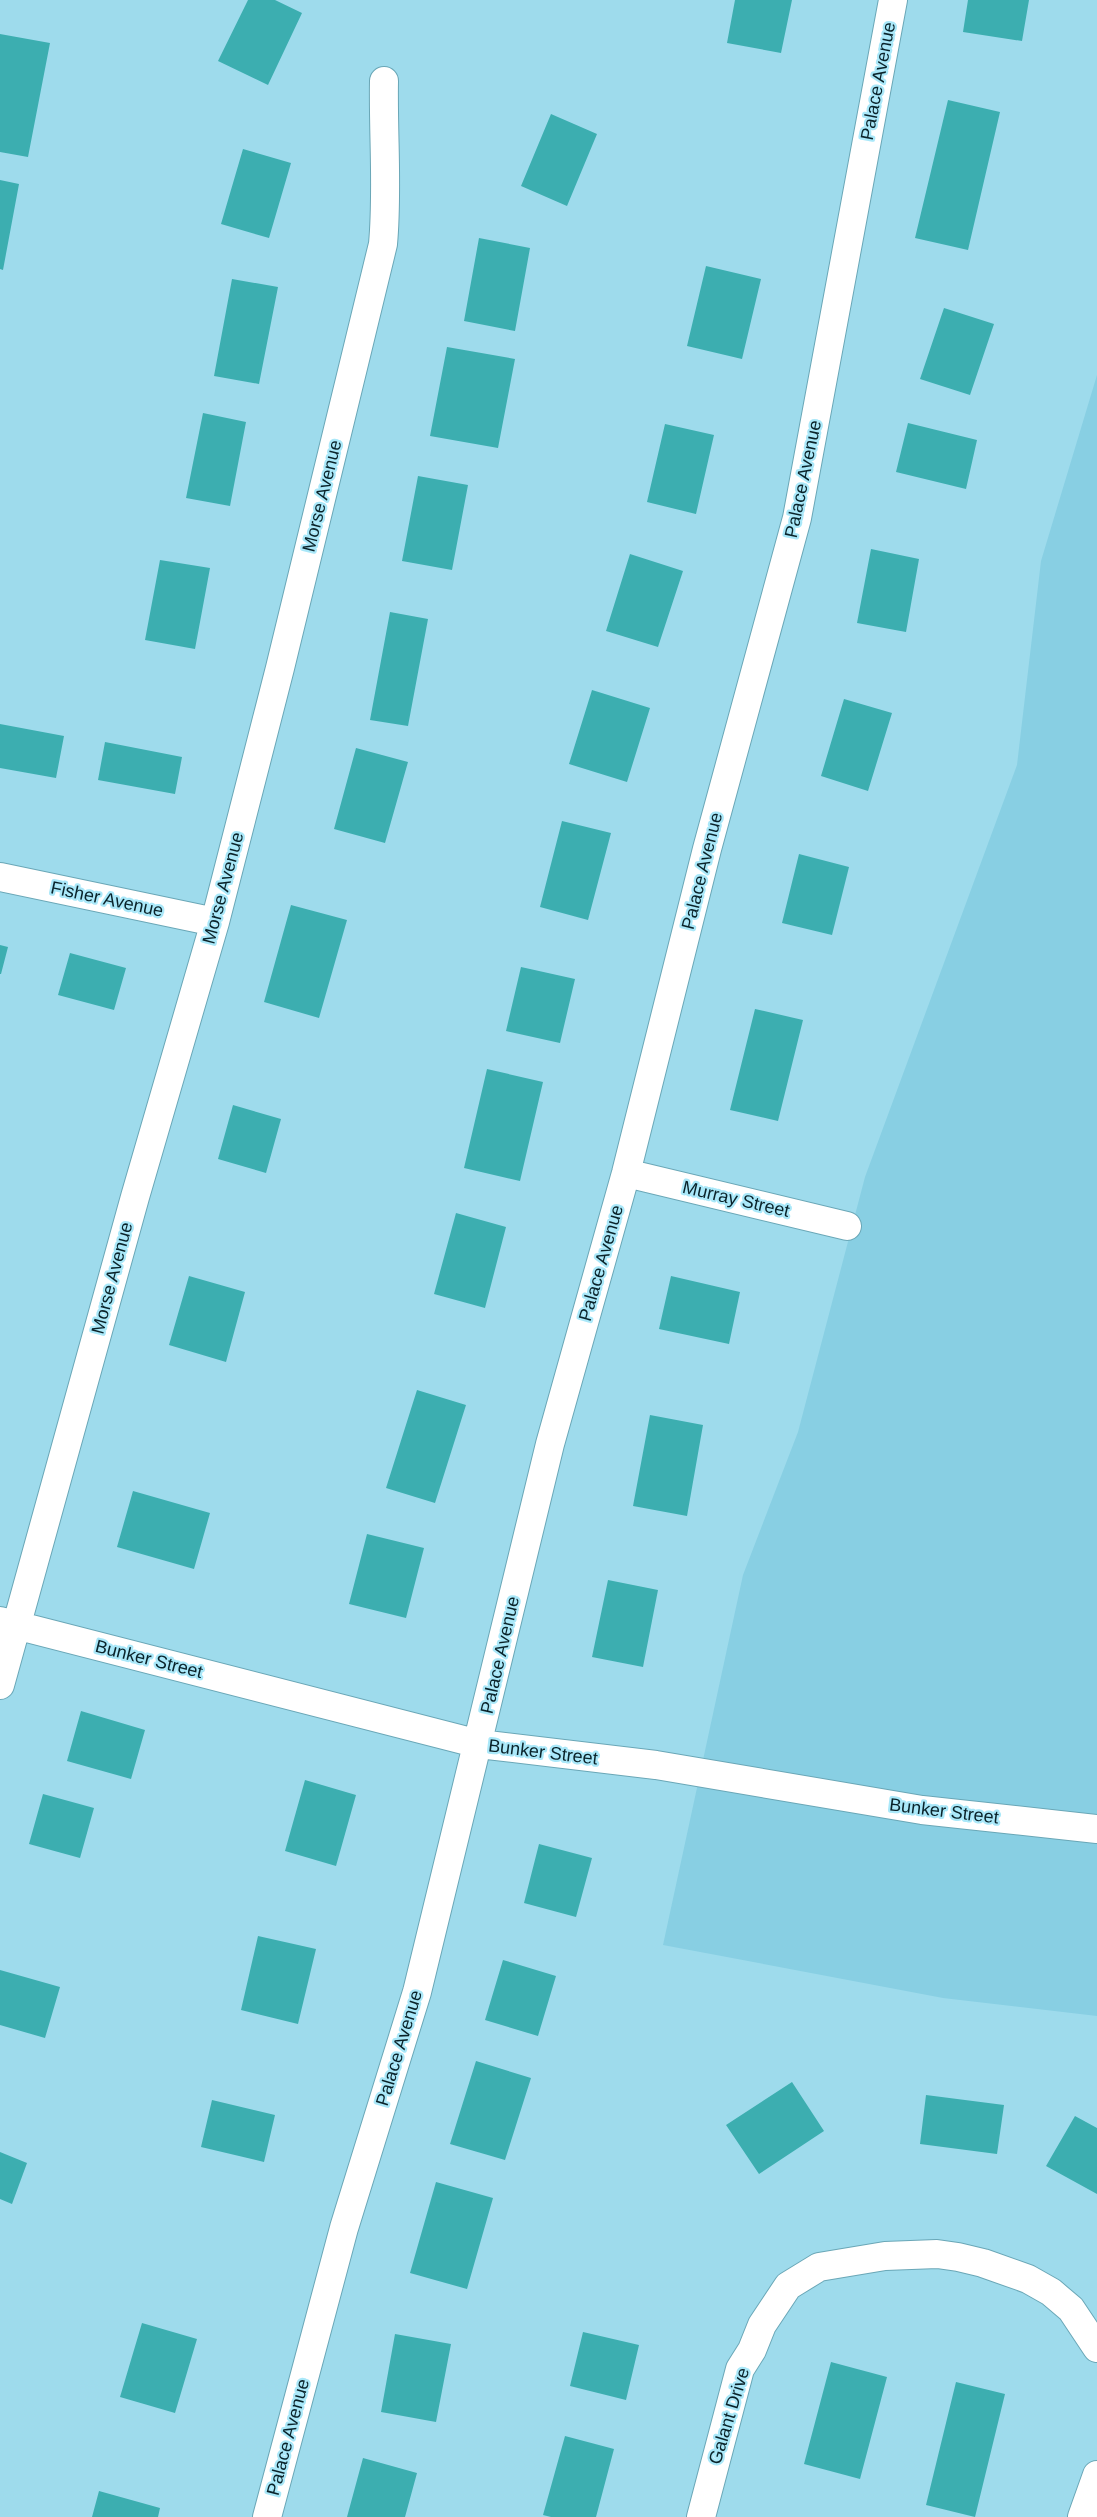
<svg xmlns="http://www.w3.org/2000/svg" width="1097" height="2517" font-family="Helvetica,sans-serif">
<rect width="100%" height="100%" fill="#9edbec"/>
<path fill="#88cfe3" d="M 1097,375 L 1097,2016 L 943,1998 L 663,1945 L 743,1575 L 798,1432 L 865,1177 L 1017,765 L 1041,561 Z"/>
<path fill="#3caeb0" d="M 248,0 L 275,0 L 302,13 L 268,85 L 218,61 Z
M 735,0 L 792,0 L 781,53 L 727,43 Z
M 968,0 L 1029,0 L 1022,41 L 963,32 Z
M 0,34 L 50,43 L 28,157 L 0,152 Z
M 948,100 L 1000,112 L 968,250 L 915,238 Z
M 551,114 L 597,134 L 567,206 L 521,186 Z
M 243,149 L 291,163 L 269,238 L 221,224 Z
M 0,180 L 19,184 L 3,270 L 0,269 Z
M 479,238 L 530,248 L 515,331 L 464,321 Z
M 706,266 L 761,279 L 742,359 L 687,346 Z
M 232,279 L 278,287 L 259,384 L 214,376 Z
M 944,308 L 994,324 L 970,395 L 920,379 Z
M 447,347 L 515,359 L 498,448 L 430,436 Z
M 203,413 L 246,422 L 230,506 L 186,498 Z
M 908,423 L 977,440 L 966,489 L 896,472 Z
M 665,424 L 714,435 L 696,514 L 647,502 Z
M 418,476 L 468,485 L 452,570 L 402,561 Z
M 871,549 L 919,559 L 906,632 L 857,623 Z
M 630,554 L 683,571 L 658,647 L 606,631 Z
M 160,560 L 210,568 L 195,649 L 145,640 Z
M 390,612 L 428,619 L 408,726 L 370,720 Z
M 592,690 L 650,708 L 627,782 L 569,764 Z
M 844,699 L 892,713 L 868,791 L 821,776 Z
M 0,724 L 64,736 L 56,778 L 0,768 Z
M 105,742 L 182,757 L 175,794 L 98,780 Z
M 356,748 L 408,762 L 385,843 L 334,829 Z
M 562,821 L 611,833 L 588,920 L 540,907 Z
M 799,854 L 849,867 L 832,935 L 782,923 Z
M 291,905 L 347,920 L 319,1018 L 264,1002 Z
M 0,945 L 8,947 L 1,974 L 0,974 Z
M 70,953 L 126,968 L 114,1010 L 58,995 Z
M 521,967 L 575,979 L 560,1043 L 506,1031 Z
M 755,1009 L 803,1020 L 778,1121 L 730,1110 Z
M 487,1069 L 543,1082 L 520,1181 L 464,1168 Z
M 233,1105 L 281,1119 L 266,1173 L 218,1159 Z
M 456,1213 L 506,1227 L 485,1308 L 434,1294 Z
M 189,1276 L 245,1292 L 226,1362 L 169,1345 Z
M 671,1276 L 740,1292 L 729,1344 L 659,1329 Z
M 417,1390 L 466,1405 L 435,1503 L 386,1488 Z
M 650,1415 L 703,1425 L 687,1516 L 633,1506 Z
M 133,1491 L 210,1513 L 194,1569 L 117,1547 Z
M 367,1534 L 424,1548 L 406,1618 L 349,1604 Z
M 608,1580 L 658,1590 L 643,1667 L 592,1657 Z
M 81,1711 L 145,1730 L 131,1779 L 67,1761 Z
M 305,1780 L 356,1795 L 336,1866 L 285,1851 Z
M 43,1794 L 94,1808 L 80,1858 L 29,1844 Z
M 539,1844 L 592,1858 L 576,1917 L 524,1903 Z
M 258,1936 L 316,1949 L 298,2024 L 241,2010 Z
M 503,1960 L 556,1976 L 538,2036 L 485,2020 Z
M 0,1970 L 60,1987 L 45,2038 L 0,2025 Z
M 476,2061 L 531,2078 L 505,2160 L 450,2144 Z
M 792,2082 L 824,2131 L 759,2174 L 726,2125 Z
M 926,2095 L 1004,2105 L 997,2154 L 920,2144 Z
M 212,2100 L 275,2115 L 264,2162 L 201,2147 Z
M 1075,2116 L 1097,2128 L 1097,2194 L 1046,2166 Z
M 0,2152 L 27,2163 L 12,2204 L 0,2199 Z
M 436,2182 L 493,2198 L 467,2289 L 410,2273 Z
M 142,2323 L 197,2339 L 175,2413 L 120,2397 Z
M 583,2332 L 639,2345 L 626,2400 L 570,2386 Z
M 395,2334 L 451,2344 L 436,2422 L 381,2412 Z
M 831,2362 L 887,2377 L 860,2479 L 804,2464 Z
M 956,2382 L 1005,2394 L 975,2517 L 926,2505 Z
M 565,2436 L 614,2449 L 596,2517 L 551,2517 L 543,2515 Z
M 363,2458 L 417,2473 L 405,2517 L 347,2517 Z
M 99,2491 L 160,2508 L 158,2517 L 92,2517 Z"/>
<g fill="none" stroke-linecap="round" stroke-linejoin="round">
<g stroke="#6aa7b7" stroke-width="30">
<path id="minor" d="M 0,877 L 215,922
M 626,1173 L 847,1226
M 0,1621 L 479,1744 L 656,1765 L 922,1810 L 1097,1829
M 0,1685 L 135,1197 L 215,922 L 280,668 L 383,244 C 388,190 383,136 384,81
M 267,2517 L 344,2228 L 417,1992 L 550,1444 L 626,1173 L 707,849 L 797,518 L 893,0
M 701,2517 L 740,2369 L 752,2350 L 762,2325 L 788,2286 L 819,2267 L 885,2256 L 937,2254 L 958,2257 L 983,2263 L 1028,2279 L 1051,2292 L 1071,2309 L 1097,2348
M 1082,2517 L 1097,2475"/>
</g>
<use href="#minor" stroke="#fff" stroke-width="28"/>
</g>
<g text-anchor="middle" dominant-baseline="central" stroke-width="4.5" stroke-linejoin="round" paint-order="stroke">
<g font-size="18" fill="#0a232a" stroke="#aae8f9">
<text transform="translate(878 81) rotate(-79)">Palace Avenue</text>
<text transform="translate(803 479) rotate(-78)">Palace Avenue</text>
<text transform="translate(322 496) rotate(-76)">Morse Avenue</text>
<text transform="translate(702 871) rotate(-76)">Palace Avenue</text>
<text transform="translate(223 888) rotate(-75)">Morse Avenue</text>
<text transform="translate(107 899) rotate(12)">Fisher Avenue</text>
<text transform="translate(736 1199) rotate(13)">Murray Street</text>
<text transform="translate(601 1263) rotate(-74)">Palace Avenue</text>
<text transform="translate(112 1278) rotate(-75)">Morse Avenue</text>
<text transform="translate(500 1655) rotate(-77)">Palace Avenue</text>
<text transform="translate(149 1659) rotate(14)">Bunker Street</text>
<text transform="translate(543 1752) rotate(7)">Bunker Street</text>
<text transform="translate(944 1811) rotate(7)">Bunker Street</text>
<text transform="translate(399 2048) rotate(-73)">Palace Avenue</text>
<text transform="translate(729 2416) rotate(-73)">Galant Drive</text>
<text transform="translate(288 2437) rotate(-75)">Palace Avenue</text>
</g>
</g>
</svg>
